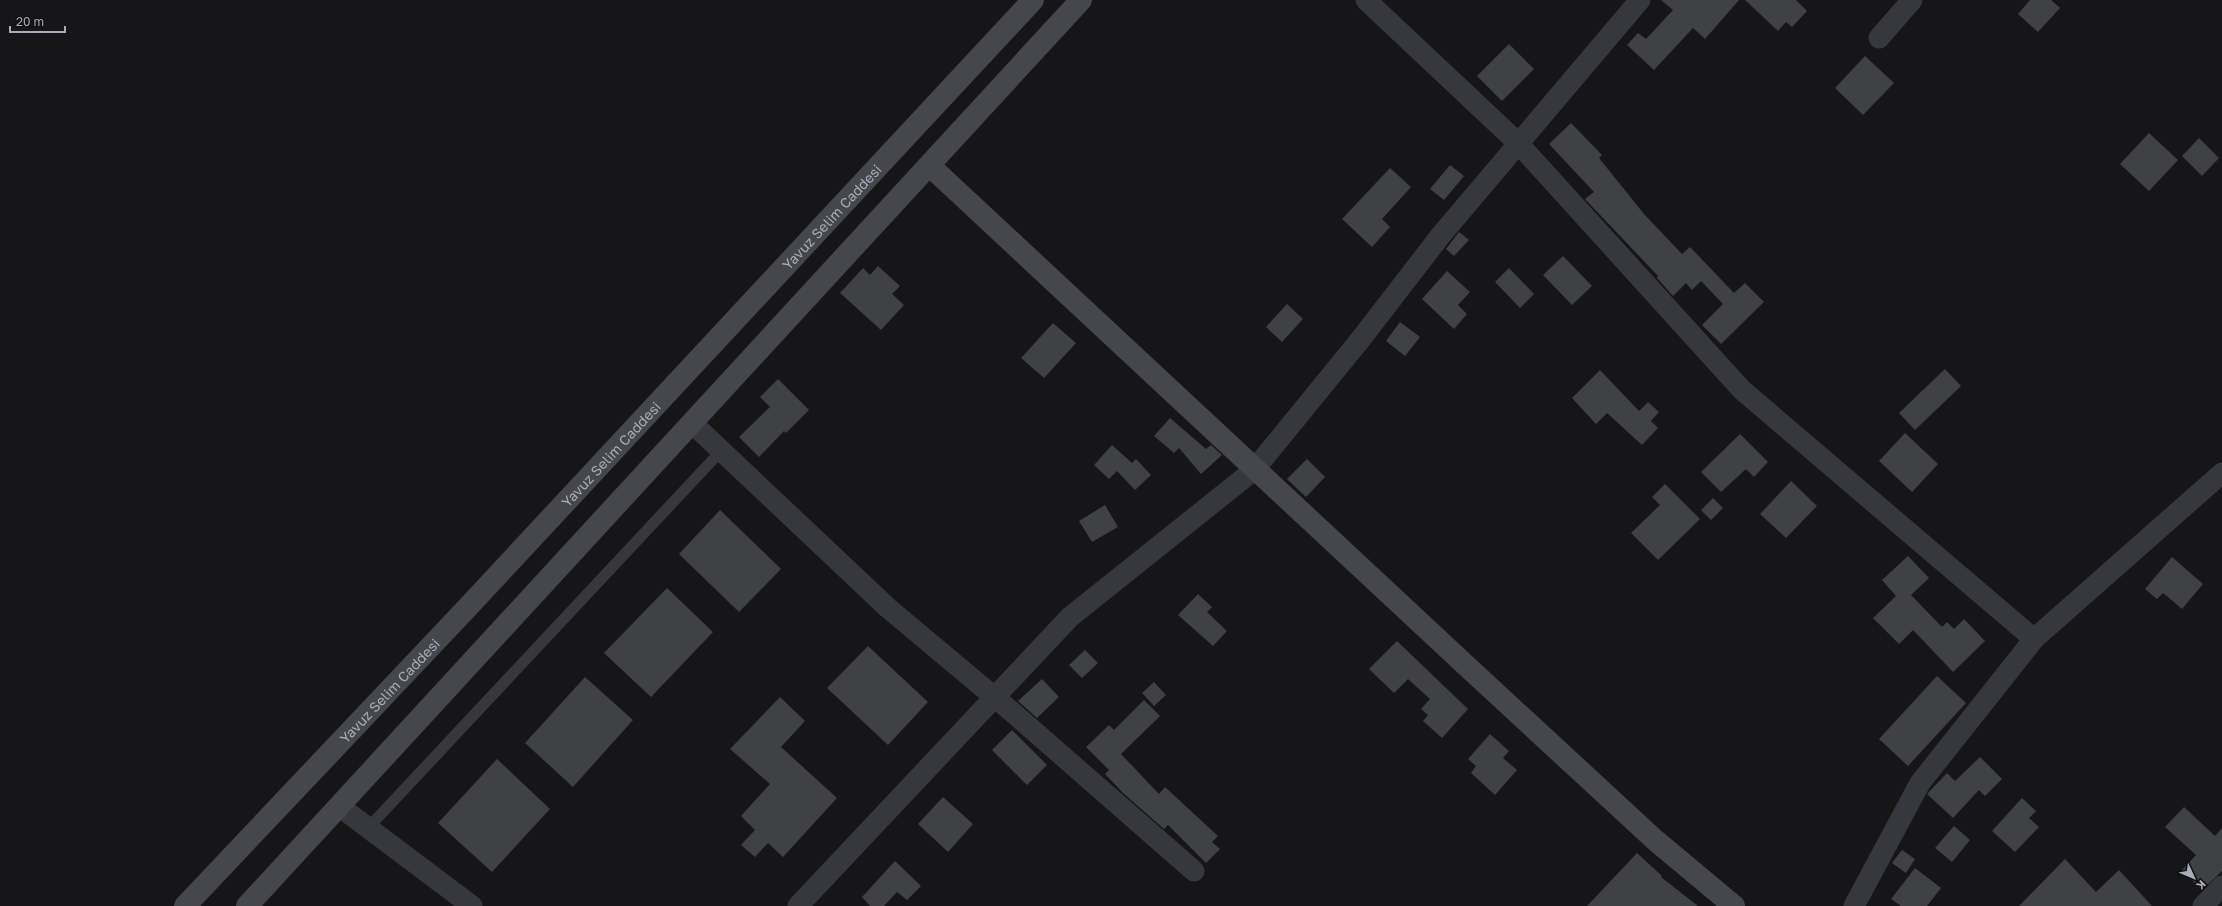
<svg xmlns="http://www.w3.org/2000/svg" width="2222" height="906" font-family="'Golos Text',sans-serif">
<rect width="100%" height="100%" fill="#161618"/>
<path fill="#404145" d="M 1661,0 L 1739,0 L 1705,39 L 1693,28 L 1654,70 L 1627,45 L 1638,33 L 1646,39 L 1673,10 Z
M 1745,0 L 1796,0 L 1807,11 L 1792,27 L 1786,22 L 1778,31 Z
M 2030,0 L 2051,0 L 2060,8 L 2038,32 L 2018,14 Z
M 1509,44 L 1534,69 L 1502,101 L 1477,76 Z
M 1865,56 L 1894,83 L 1863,115 L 1835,88 Z
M 1571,123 L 1602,155 L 1599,158 L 1644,214 L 1682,254 L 1690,247 L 1734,293 L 1745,283 L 1764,302 L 1721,344 L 1702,325 L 1723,304 L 1701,281 L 1692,290 L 1686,283 L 1673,296 L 1657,278 L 1658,276 L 1585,199 L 1594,192 L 1549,144 Z
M 2149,133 L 2178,160 L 2149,191 L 2120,164 Z
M 2199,138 L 2219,158 L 2202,176 L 2182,156 Z
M 1450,165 L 1464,176 L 1444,200 L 1430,189 Z
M 1390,168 L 1411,187 L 1382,219 L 1390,227 L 1372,247 L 1342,219 Z
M 1459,232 L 1469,240 L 1454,256 L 1446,249 Z
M 1563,256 L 1592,286 L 1572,305 L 1543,275 Z
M 878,266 L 900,286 L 892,294 L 904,305 L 881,330 L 840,293 L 863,268 L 870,275 Z
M 1509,268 L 1534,294 L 1520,308 L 1495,282 Z
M 1447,271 L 1470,292 L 1458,305 L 1467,314 L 1454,329 L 1422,299 Z
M 1287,304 L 1303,319 L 1282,342 L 1266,327 Z
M 1400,322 L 1420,337 L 1405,356 L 1386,341 Z
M 1053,323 L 1076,343 L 1044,378 L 1021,358 Z
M 1945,369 L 1961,386 L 1915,430 L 1899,413 Z
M 1600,370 L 1639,411 L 1648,402 L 1659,412 L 1651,421 L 1658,428 L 1642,445 L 1607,413 L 1596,424 L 1572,398 Z
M 778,379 L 809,410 L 786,433 L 784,431 L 759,457 L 739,437 L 770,407 L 760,397 Z
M 1170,418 L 1206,449 L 1211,445 L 1222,455 L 1201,474 L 1179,448 L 1174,453 L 1154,436 Z
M 1905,433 L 1938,464 L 1912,492 L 1879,461 Z
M 1740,434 L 1768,462 L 1754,477 L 1746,469 L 1721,492 L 1701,472 Z
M 1112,445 L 1132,463 L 1136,459 L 1151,475 L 1135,490 L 1117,471 L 1109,479 L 1094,465 Z
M 1307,459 L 1325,477 L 1306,497 L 1287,479 Z
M 1791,481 L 1817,506 L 1786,538 L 1760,514 Z
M 1665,484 L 1700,519 L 1658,560 L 1631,533 L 1660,505 L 1652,497 Z
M 1713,498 L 1723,508 L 1711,520 L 1701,510 Z
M 1105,505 L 1118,527 L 1092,542 L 1079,521 Z
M 720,510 L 781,569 L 739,612 L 679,554 Z
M 1908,556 L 1929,578 L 1911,595 L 1942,627 L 1947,622 L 1954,629 L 1964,619 L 1985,641 L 1953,672 L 1913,630 L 1899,644 L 1873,618 L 1896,596 L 1882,580 Z
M 2172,557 L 2203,584 L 2182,609 L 2163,593 L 2157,599 L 2145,589 Z
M 667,588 L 713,632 L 651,697 L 604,653 Z
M 1198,594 L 1212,607 L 1207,612 L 1227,631 L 1213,646 L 1178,615 Z
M 1397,641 L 1468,709 L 1442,738 L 1423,721 L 1428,715 L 1421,709 L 1430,699 L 1408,679 L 1394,693 L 1369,669 Z
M 868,646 L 928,702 L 888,745 L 827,688 Z
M 1085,650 L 1098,663 L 1082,678 L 1069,665 Z
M 1937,676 L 1966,703 L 1908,766 L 1879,739 Z
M 585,677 L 633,720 L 573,787 L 525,743 Z
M 1042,679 L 1059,697 L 1037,718 L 1018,701 Z
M 1154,682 L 1166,695 L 1154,706 L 1142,693 Z
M 780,697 L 805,721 L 781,747 L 837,798 L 783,857 L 768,843 L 755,857 L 741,845 L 755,830 L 741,816 L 770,784 L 730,749 Z
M 1144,700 L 1160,716 L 1121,754 L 1159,794 L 1165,787 L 1218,836 L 1212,842 L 1220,849 L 1206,863 L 1168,825 L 1164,829 L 1123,793 L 1105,774 L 1109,770 L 1086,747 L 1109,725 L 1114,730 Z
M 1012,730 L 1047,765 L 1027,785 L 992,750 Z
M 1490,734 L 1509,751 L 1503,758 L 1517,770 L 1495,795 L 1471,773 L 1476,766 L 1468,759 Z
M 1980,757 L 2002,779 L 1985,796 L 1979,790 L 1953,818 L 1927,794 L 1947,773 L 1955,781 Z
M 497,759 L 550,809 L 492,872 L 438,823 Z
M 943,797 L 973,824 L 948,852 L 918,824 Z
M 2022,798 L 2036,811 L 2029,818 L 2039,827 L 2015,852 L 1992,831 Z
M 2184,807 L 2215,836 L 2222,828 L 2222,871 L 2202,890 L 2182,870 L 2196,855 L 2165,827 Z
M 1954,826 L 1970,840 L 1952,862 L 1935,848 Z
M 1902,850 L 1915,859 L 1906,873 L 1892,863 Z
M 1637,853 L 1662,876 L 1661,877 L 1698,906 L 1587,906 Z
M 2065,859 L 2096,892 L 2119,870 L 2152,906 L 2019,906 Z
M 895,861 L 921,886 L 907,900 L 897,892 L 884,906 L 870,906 L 862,897 Z
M 1915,868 L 1941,888 L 1927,906 L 1901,906 L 1891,899 Z"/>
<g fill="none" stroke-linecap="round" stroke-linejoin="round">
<path stroke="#37383d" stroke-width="11" d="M 368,828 L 721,451"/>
<path stroke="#37383d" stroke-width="21" d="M 1366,0 L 1518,143 L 1742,390 L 2034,639
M 1879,38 L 1912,0
M 692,423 L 888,608 L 1011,711 L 1194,871
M 339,806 L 472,906
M 798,906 L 1070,617 L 1254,470 L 1360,340 L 1441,235 L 1640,0
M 1854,906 L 1920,783 L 2034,639 L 2222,473
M 2203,906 L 2222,886"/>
<g stroke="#45474d" stroke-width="22">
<path d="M 930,166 L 1472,671 L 1655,840 L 1734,906"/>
<path id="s1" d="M 185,906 L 467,608 L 1033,0"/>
<path d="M 247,906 L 1081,0"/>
</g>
</g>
<g text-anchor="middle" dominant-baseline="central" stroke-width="3.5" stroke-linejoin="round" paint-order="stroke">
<g font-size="14" fill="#a8adb8" stroke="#111113">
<text stroke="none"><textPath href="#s1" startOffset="945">Yavuz Selim Caddesi</textPath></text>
<text stroke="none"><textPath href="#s1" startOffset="621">Yavuz Selim Caddesi</textPath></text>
<text stroke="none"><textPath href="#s1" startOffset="297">Yavuz Selim Caddesi</textPath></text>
</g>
</g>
<g transform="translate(2194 878) rotate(134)" stroke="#111113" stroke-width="3" paint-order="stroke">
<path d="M0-3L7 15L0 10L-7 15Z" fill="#a8adb8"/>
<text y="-6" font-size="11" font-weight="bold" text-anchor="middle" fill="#a8adb8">K</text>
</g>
<path d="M10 26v6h55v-6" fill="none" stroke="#a8adb8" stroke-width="2"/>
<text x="16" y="26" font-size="12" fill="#a8adb8" stroke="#111113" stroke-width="3" paint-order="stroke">20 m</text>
</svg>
